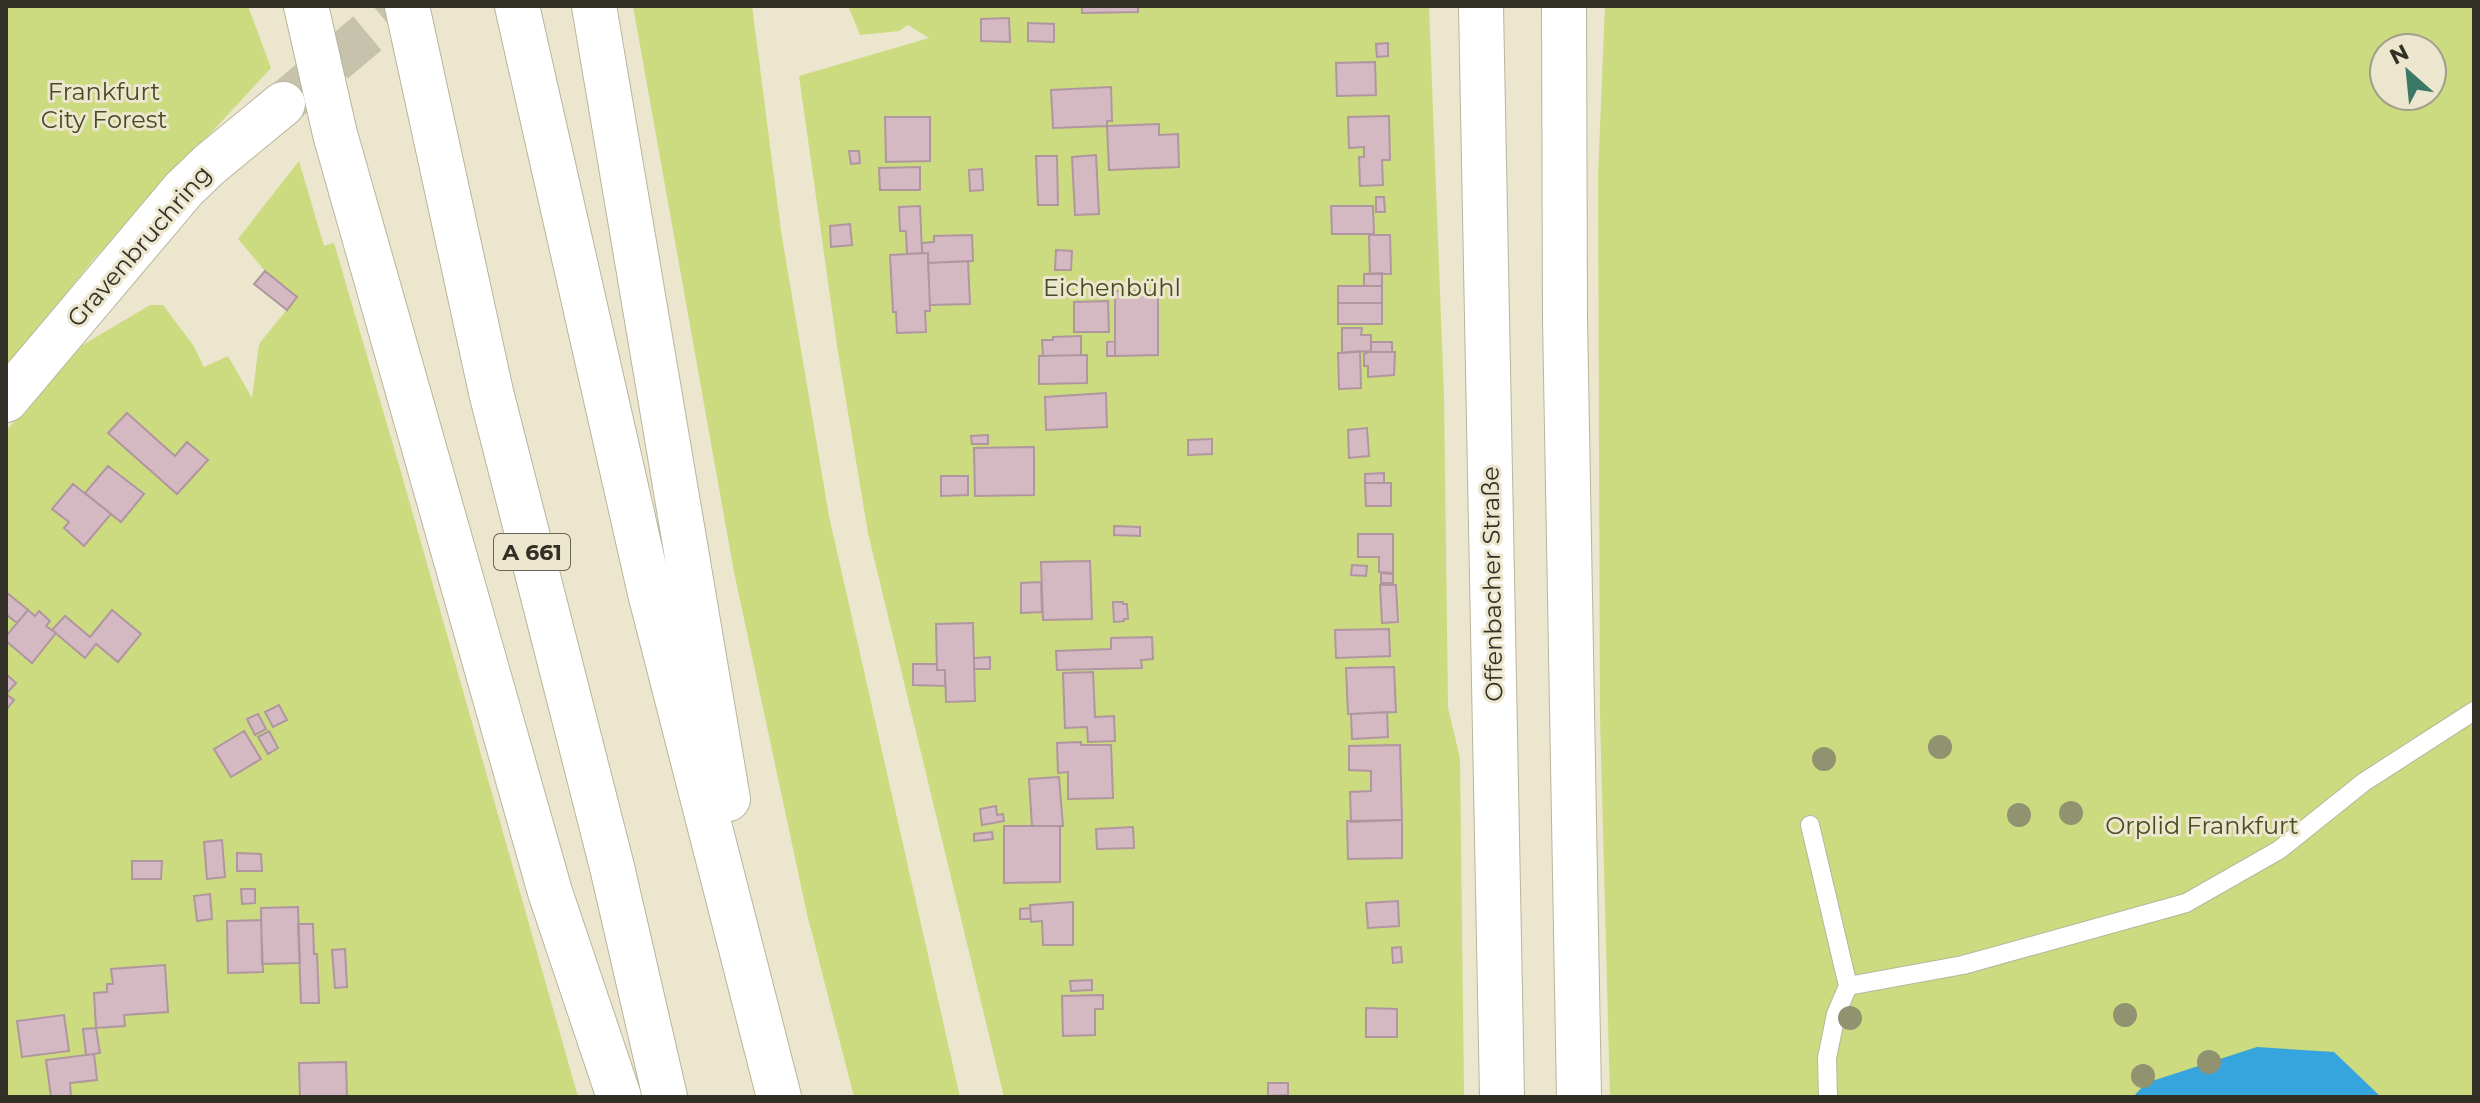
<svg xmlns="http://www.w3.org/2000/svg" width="2480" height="1103" font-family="Montserrat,sans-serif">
<rect width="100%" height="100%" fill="#ebe6cd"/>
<path fill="#ccda80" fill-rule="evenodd" d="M 6,6 L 248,6 L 271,68 L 92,261 L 6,369 Z
M 633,6 L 752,6 L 781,231 L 829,516 L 960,1097 L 854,1097 L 807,914 L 734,572 Z
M 848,6 L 1429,6 L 1444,395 L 1448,708 L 1460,758 L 1464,1097 L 1004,1097 L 868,533 L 838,352 L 799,76 L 929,38 L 908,25 L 899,31 L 860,35 Z
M 1605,6 L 2474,6 L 2474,1097 L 1610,1097 L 1600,716 L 1598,175 ZM 2384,48 L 2432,48 L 2432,96 L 2384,96 Z
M 299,161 L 324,246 L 334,243 L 401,472 L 578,1097 L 6,1097 L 6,431 L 76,349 L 150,305 L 163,305 L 193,345 L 204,367 L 228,356 L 252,398 L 259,344 L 297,297 L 265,271 L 238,239 Z"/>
<path fill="#36a4dd" d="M 2257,1047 L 2334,1052 L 2381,1097 L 2133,1097 L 2146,1083 Z"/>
<path fill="#d4b9c2" stroke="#b0969f" stroke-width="2" d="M 1082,6 L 1138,6 L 1138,12 L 1082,13 Z
M 1009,18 L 1010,42 L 981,41 L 981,19 Z
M 1028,23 L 1054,24 L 1054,42 L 1028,41 Z
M 1388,43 L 1388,56 L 1377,57 L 1376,44 Z
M 1375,62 L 1376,95 L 1337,96 L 1336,63 Z
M 1111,87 L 1112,121 L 1107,121 L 1107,126 L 1053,128 L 1051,90 Z
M 1389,116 L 1390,160 L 1382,160 L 1383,185 L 1360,186 L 1359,157 L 1364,157 L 1364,147 L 1349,148 L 1348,117 Z
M 885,117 L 930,117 L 930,161 L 886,162 Z
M 1159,124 L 1159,135 L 1178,134 L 1179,167 L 1109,170 L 1107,126 Z
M 849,151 L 859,151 L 860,163 L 851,164 Z
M 1096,155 L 1099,214 L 1075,215 L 1072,157 Z
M 1036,156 L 1057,156 L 1058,205 L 1038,205 Z
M 920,167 L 920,190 L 880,190 L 879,168 Z
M 982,169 L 983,190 L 970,191 L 969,170 Z
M 1376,197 L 1384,197 L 1385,212 L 1376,212 Z
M 920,206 L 922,253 L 907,254 L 906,231 L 900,231 L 899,207 Z
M 1331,206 L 1373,206 L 1374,234 L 1332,234 Z
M 850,224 L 852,245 L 831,247 L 830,226 Z
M 972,235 L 973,261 L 928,263 L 928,253 L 922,253 L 922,243 L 934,242 L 934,236 Z
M 1369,235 L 1390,235 L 1391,274 L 1370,274 Z
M 1056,250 L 1072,251 L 1071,270 L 1055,270 Z
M 928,253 L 930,311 L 925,311 L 926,332 L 897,333 L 896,312 L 893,312 L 890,255 Z
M 968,261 L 970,304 L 930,305 L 928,263 Z
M 265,271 L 297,297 L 287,310 L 254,284 Z
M 1382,273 L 1382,286 L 1364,286 L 1364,274 Z
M 1338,286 L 1382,286 L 1382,303 L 1338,303 Z
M 1115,291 L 1158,291 L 1158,355 L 1115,356 Z
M 1108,301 L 1109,332 L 1074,332 L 1074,302 Z
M 1338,303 L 1382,303 L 1382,324 L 1338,324 Z
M 1342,328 L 1362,328 L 1361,335 L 1371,335 L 1371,351 L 1342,353 Z
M 1081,336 L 1081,355 L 1043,356 L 1042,340 L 1053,340 L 1053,337 Z
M 1115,341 L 1115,356 L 1107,356 L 1107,342 Z
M 1371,342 L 1392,342 L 1392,352 L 1371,352 Z
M 1360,351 L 1361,388 L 1339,389 L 1338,353 Z
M 1368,352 L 1395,352 L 1394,375 L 1368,377 L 1368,366 L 1364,366 L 1364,354 Z
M 1087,355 L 1087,383 L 1039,384 L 1039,356 Z
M 1106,393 L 1107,427 L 1046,430 L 1045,397 Z
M 127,413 L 175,456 L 187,442 L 208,460 L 177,494 L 108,433 Z
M 1367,428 L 1369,456 L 1349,458 L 1348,430 Z
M 988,435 L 988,444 L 972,444 L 971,436 Z
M 1212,439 L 1212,454 L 1188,455 L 1188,440 Z
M 1034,447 L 1034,495 L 975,496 L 974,448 Z
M 108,466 L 144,494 L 121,522 L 85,493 Z
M 1384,473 L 1384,483 L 1365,483 L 1365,474 Z
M 941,476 L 968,476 L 968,495 L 941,496 Z
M 1365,483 L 1391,483 L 1391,506 L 1366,506 Z
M 73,484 L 111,514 L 84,546 L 64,528 L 69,522 L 52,509 Z
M 1114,526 L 1140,527 L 1140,536 L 1114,535 Z
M 1358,534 L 1393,534 L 1393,573 L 1379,572 L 1379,557 L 1358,557 Z
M 1090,561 L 1092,619 L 1043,620 L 1041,562 Z
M 1352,565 L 1367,566 L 1366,576 L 1351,575 Z
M 1381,573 L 1393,574 L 1393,583 L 1381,583 Z
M 1041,582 L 1042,612 L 1021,613 L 1021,583 Z
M 1380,585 L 1396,585 L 1398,622 L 1382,623 Z
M 6,592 L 28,610 L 17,623 L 8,616 L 6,619 Z
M 1113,602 L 1123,602 L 1123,604 L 1127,604 L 1128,619 L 1124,619 L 1124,621 L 1114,622 Z
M 28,610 L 35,616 L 39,611 L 50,621 L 46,626 L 56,633 L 32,663 L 6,641 L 6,636 Z
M 112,610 L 141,634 L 118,662 L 96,644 L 85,658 L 52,630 L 65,616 L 90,637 Z
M 973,623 L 975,701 L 946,702 L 945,670 L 937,670 L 936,624 Z
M 1389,629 L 1390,656 L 1336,658 L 1335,630 Z
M 1152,637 L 1153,659 L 1141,660 L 1142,668 L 1057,670 L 1056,651 L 1111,649 L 1111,638 Z
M 990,657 L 990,669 L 974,669 L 974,658 Z
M 913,664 L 937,664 L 937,670 L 945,670 L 945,686 L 913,685 Z
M 1394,667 L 1396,712 L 1348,714 L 1346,668 Z
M 1093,672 L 1095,717 L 1114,716 L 1115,741 L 1088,742 L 1087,727 L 1065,728 L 1063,673 Z
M 6,674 L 16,683 L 6,694 L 14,700 L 6,710 Z
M 279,705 L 287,720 L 273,727 L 265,712 Z
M 1387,712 L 1388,737 L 1352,739 L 1351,714 Z
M 258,714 L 266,729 L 255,735 L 247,719 Z
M 244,731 L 261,759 L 231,777 L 214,749 Z
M 269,731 L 278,748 L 268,754 L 258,737 Z
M 1081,742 L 1081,745 L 1111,745 L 1113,798 L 1068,799 L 1068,772 L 1058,773 L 1057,743 Z
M 1400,745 L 1402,820 L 1351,822 L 1350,792 L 1371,791 L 1371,771 L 1349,770 L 1349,746 Z
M 1059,777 L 1063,826 L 1032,826 L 1029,779 Z
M 996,806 L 997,815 L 1003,814 L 1004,821 L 982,825 L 980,809 Z
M 1402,820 L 1402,858 L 1348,859 L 1347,821 Z
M 1004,826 L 1060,826 L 1060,882 L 1004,883 Z
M 1133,827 L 1134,848 L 1097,849 L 1096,829 Z
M 992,832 L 993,839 L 974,841 L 974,834 Z
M 222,840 L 225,877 L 207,879 L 204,842 Z
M 237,853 L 261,854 L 262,871 L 237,871 Z
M 132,861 L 162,861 L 161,879 L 132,879 Z
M 241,889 L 255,889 L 255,903 L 242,904 Z
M 210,894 L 212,919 L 197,921 L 194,896 Z
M 1398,901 L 1399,926 L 1368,928 L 1366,903 Z
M 1073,902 L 1073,945 L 1043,945 L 1042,921 L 1031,922 L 1030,905 Z
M 298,907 L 300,963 L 262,964 L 261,908 Z
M 1030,908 L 1031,919 L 1020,919 L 1020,909 Z
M 261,920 L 263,972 L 228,973 L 227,921 Z
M 298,924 L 313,924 L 314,954 L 317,954 L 319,1003 L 301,1003 Z
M 1401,947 L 1402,962 L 1393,963 L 1392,948 Z
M 345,949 L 347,987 L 335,988 L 332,950 Z
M 165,965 L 168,1012 L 124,1015 L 125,1026 L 96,1028 L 94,993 L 107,992 L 107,984 L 113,984 L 111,969 Z
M 1092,980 L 1092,990 L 1071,991 L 1070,981 Z
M 1103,995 L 1103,1009 L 1095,1009 L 1095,1035 L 1063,1036 L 1062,996 Z
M 1366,1008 L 1397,1009 L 1397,1037 L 1366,1037 Z
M 64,1015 L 69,1051 L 22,1057 L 17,1021 Z
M 96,1028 L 100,1053 L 86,1055 L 83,1029 Z
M 94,1054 L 97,1080 L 70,1083 L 71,1097 L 51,1097 L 46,1060 Z
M 346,1062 L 347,1097 L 300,1097 L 299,1063 Z
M 1268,1083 L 1288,1083 L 1288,1095 L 1268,1096 Z"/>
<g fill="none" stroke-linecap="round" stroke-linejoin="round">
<path stroke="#c6c2ac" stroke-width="44" stroke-dasharray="44 22" stroke-linecap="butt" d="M 283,104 L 400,6"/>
<g stroke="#b9b59d" stroke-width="20">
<path id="lane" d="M 1810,825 L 1848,986 L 1836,1014 L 1827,1058 L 1828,1097
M 1848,986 L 1963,965 L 2186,903 L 2279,850 L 2364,782 L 2474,711"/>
</g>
<g stroke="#b9b59d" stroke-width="46">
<path id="secondary" d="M 1481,6 L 1502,1097
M 1564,6 L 1565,319 L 1579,1097
M 6,400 L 184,189 L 209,165 L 283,104"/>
</g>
<g stroke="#b9b59d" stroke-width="46">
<path id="highway" d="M 306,6 L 335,134 L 550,892 L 619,1097
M 407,6 L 491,392 L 612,867 L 665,1097
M 517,6 L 650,593 L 779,1097
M 594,6 L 728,799"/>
</g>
<use href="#lane" stroke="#fff" stroke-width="18"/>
<use href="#secondary" stroke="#fff" stroke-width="44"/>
<use href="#highway" stroke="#fff" stroke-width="44"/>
</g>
<g fill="#919270">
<circle cx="1940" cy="747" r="12"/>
<circle cx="1824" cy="759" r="12"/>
<circle cx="2071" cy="813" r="12"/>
<circle cx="2019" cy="815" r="12"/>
<circle cx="2125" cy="1015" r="12"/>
<circle cx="1850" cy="1018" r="12"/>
<circle cx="2209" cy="1062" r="12"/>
<circle cx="2143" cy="1076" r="12"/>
</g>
<g text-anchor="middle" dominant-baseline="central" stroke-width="6" stroke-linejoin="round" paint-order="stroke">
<rect fill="#ebe6cd" stroke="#6a6758" stroke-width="2" x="494" y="534" width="76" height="36" rx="6"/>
<g font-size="22" font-weight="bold" fill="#323026">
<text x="532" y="552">A 661</text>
</g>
<g font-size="24" fill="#474d23" stroke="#ebe6cd">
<text x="104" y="91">Frankfurt<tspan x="104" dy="28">City Forest</tspan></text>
<text x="1112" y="287">Eichenbühl</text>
<text x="2202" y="825">Orplid Frankfurt</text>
</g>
<g font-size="24" fill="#323026" stroke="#ebe6cd">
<text transform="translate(139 246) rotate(-49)">Gravenbruchring</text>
<text transform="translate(1492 584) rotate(-91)">Offenbacher Straße</text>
</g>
</g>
<rect width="2480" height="1103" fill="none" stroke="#323026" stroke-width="16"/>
<g transform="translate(2408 72) rotate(333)"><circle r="38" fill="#ebe6cd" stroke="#a19d8a" stroke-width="2"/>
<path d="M0-6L14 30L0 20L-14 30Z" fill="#3b7966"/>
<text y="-12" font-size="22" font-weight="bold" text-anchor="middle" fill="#323026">N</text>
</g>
</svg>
